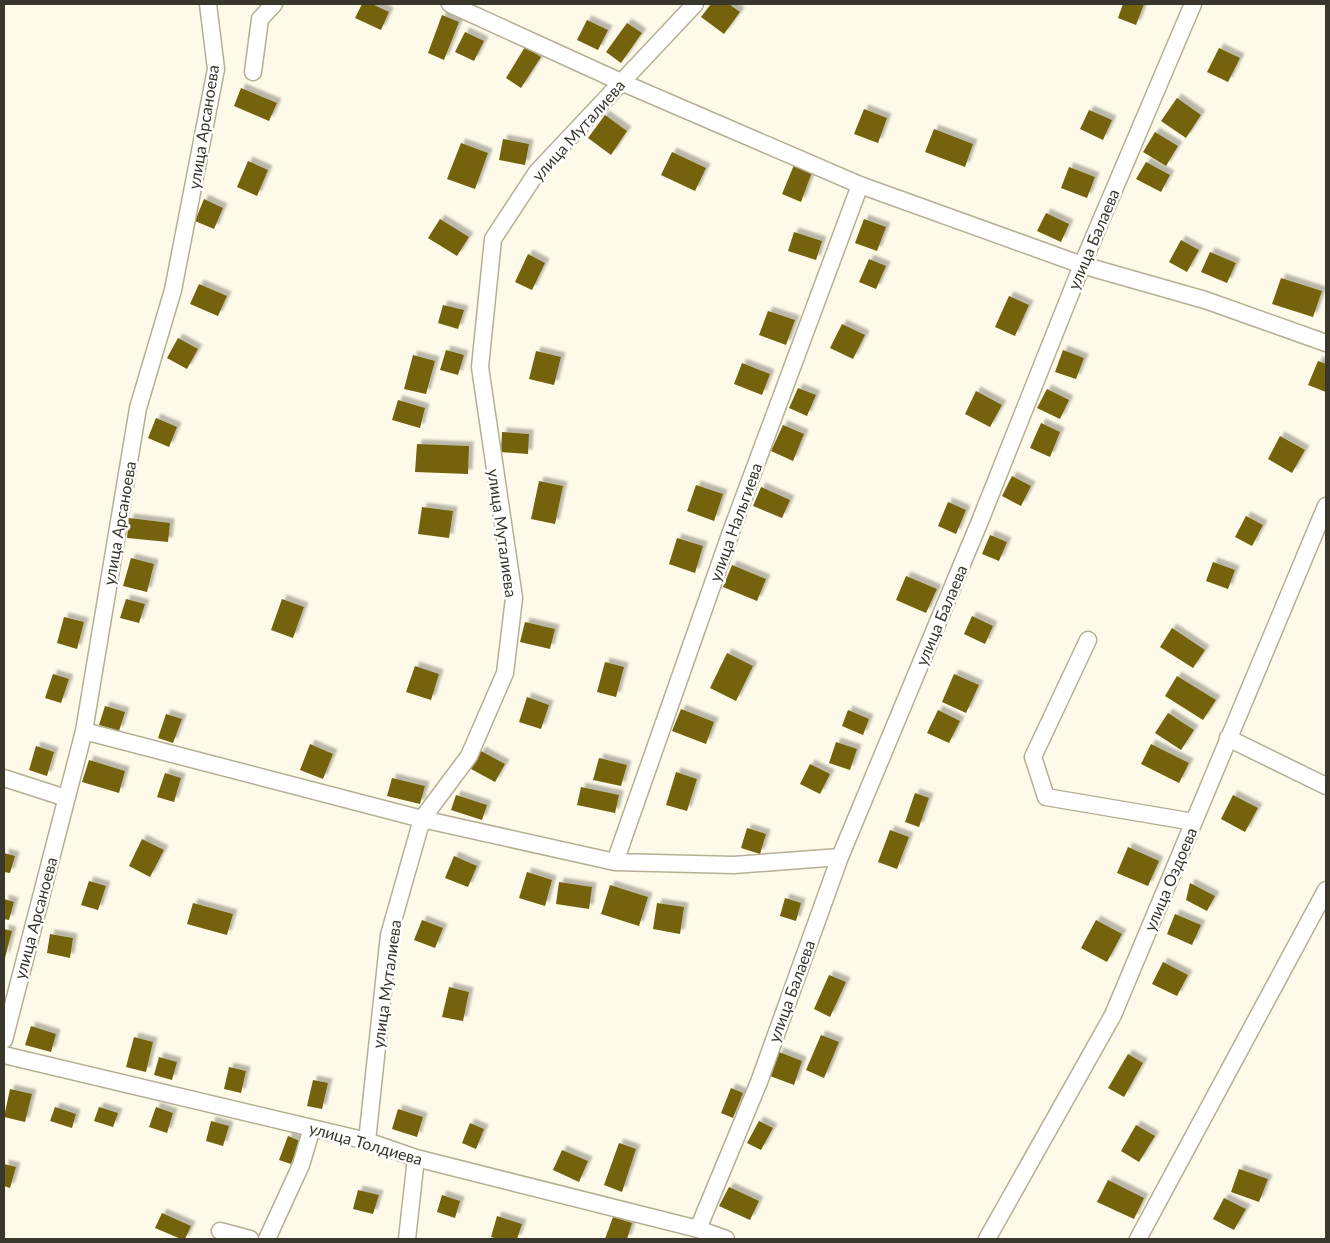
<svg xmlns="http://www.w3.org/2000/svg" width="1330" height="1243" font-family="Lato,sans-serif">
<defs>
<filter id="shadow"><feDropShadow dx="4.5" dy="-4.5" stdDeviation="1" flood-color="#0004"/></filter>
</defs>
<rect width="100%" height="100%" fill="#fefae9"/>
<path fill="#74620c" filter="url(#shadow)" d="M 362,4 L 372,4 L 389,12 L 381,30 L 355,18 Z
M 711,4 L 729,4 L 740,12 L 724,34 L 701,17 Z
M 1123,4 L 1144,4 L 1136,25 L 1118,18 Z
M 442,15 L 459,22 L 444,60 L 428,53 Z
M 587,20 L 608,30 L 598,50 L 577,40 Z
M 627,23 L 642,33 L 621,63 L 606,52 Z
M 465,32 L 484,41 L 474,61 L 455,52 Z
M 525,47 L 541,57 L 521,88 L 506,78 Z
M 1219,48 L 1240,58 L 1228,82 L 1207,72 Z
M 241,88 L 277,103 L 269,121 L 234,106 Z
M 1177,98 L 1201,115 L 1186,138 L 1161,121 Z
M 864,109 L 887,118 L 878,143 L 854,134 Z
M 1089,110 L 1112,120 L 1103,140 L 1080,129 Z
M 605,115 L 627,131 L 611,155 L 588,138 Z
M 934,129 L 973,144 L 965,167 L 925,152 Z
M 1155,132 L 1178,146 L 1166,166 L 1143,152 Z
M 503,139 L 529,144 L 525,165 L 499,160 Z
M 461,143 L 488,153 L 475,189 L 447,179 Z
M 672,152 L 706,168 L 695,191 L 661,175 Z
M 248,161 L 268,170 L 257,196 L 237,187 Z
M 1146,162 L 1170,175 L 1161,192 L 1136,179 Z
M 794,165 L 812,172 L 801,202 L 782,194 Z
M 1069,167 L 1095,177 L 1087,198 L 1061,188 Z
M 204,199 L 223,208 L 214,229 L 195,221 Z
M 1046,213 L 1069,224 L 1061,242 L 1037,231 Z
M 440,219 L 469,237 L 457,256 L 428,238 Z
M 864,219 L 886,227 L 877,251 L 855,243 Z
M 794,232 L 822,241 L 816,260 L 788,251 Z
M 1181,240 L 1199,250 L 1187,272 L 1169,262 Z
M 1210,252 L 1236,263 L 1227,283 L 1201,272 Z
M 528,254 L 545,263 L 532,290 L 515,282 Z
M 869,259 L 886,266 L 876,289 L 859,282 Z
M 1281,278 L 1322,291 L 1313,317 L 1272,304 Z
M 199,284 L 227,296 L 218,316 L 190,304 Z
M 1009,296 L 1029,305 L 1015,336 L 995,327 Z
M 443,305 L 464,310 L 458,329 L 438,323 Z
M 768,311 L 795,320 L 786,345 L 759,335 Z
M 842,324 L 865,335 L 853,359 L 830,348 Z
M 178,338 L 198,349 L 187,369 L 167,358 Z
M 446,350 L 464,355 L 458,375 L 440,370 Z
M 1063,350 L 1084,358 L 1076,379 L 1055,372 Z
M 536,351 L 561,357 L 554,385 L 529,379 Z
M 413,355 L 435,361 L 426,394 L 404,389 Z
M 1318,361 L 1326,364 L 1326,392 L 1308,385 Z
M 742,363 L 770,374 L 762,395 L 734,384 Z
M 798,388 L 816,395 L 807,416 L 789,408 Z
M 1047,389 L 1069,400 L 1060,419 L 1037,408 Z
M 976,391 L 1002,405 L 990,427 L 965,414 Z
M 398,400 L 425,408 L 420,428 L 392,420 Z
M 156,418 L 177,427 L 169,447 L 148,438 Z
M 1041,423 L 1060,432 L 1050,457 L 1030,448 Z
M 783,425 L 804,434 L 793,461 L 771,451 Z
M 502,432 L 529,434 L 528,454 L 501,452 Z
M 1280,436 L 1305,450 L 1292,473 L 1268,459 Z
M 417,444 L 469,446 L 468,474 L 415,472 Z
M 1012,476 L 1031,486 L 1021,506 L 1002,496 Z
M 539,481 L 563,486 L 555,524 L 531,519 Z
M 696,485 L 723,494 L 714,521 L 687,511 Z
M 761,487 L 790,500 L 782,518 L 753,506 Z
M 948,502 L 966,510 L 956,534 L 938,526 Z
M 422,507 L 453,511 L 449,538 L 418,534 Z
M 1246,516 L 1263,525 L 1252,546 L 1235,537 Z
M 129,518 L 170,523 L 168,542 L 127,538 Z
M 990,535 L 1007,542 L 999,561 L 982,554 Z
M 677,538 L 703,546 L 695,573 L 669,564 Z
M 131,558 L 154,564 L 147,592 L 123,586 Z
M 1213,562 L 1235,570 L 1228,589 L 1206,581 Z
M 732,565 L 766,579 L 757,601 L 723,587 Z
M 906,576 L 937,589 L 926,613 L 896,600 Z
M 126,599 L 145,604 L 139,623 L 120,618 Z
M 282,599 L 304,607 L 293,638 L 271,630 Z
M 972,616 L 993,626 L 985,644 L 964,634 Z
M 64,617 L 84,622 L 77,649 L 57,643 Z
M 525,622 L 555,629 L 550,649 L 520,642 Z
M 1172,628 L 1205,650 L 1193,668 L 1160,647 Z
M 727,653 L 753,666 L 736,701 L 710,688 Z
M 605,662 L 624,667 L 616,697 L 597,692 Z
M 415,666 L 439,674 L 431,700 L 406,692 Z
M 53,674 L 69,679 L 61,703 L 45,698 Z
M 954,674 L 979,685 L 966,713 L 942,702 Z
M 1177,676 L 1216,700 L 1203,720 L 1165,696 Z
M 527,697 L 549,705 L 541,729 L 519,722 Z
M 105,706 L 125,712 L 119,731 L 99,725 Z
M 681,709 L 714,722 L 706,744 L 672,731 Z
M 848,710 L 869,719 L 863,735 L 842,726 Z
M 938,710 L 960,721 L 949,743 L 927,733 Z
M 1168,713 L 1194,730 L 1181,750 L 1155,733 Z
M 166,714 L 182,719 L 173,743 L 158,738 Z
M 836,742 L 857,749 L 850,770 L 829,763 Z
M 310,744 L 333,754 L 323,779 L 300,770 Z
M 1151,744 L 1189,763 L 1179,783 L 1141,764 Z
M 36,746 L 54,752 L 47,776 L 29,770 Z
M 481,751 L 505,764 L 495,782 L 471,769 Z
M 599,758 L 627,765 L 621,786 L 593,780 Z
M 89,760 L 125,771 L 119,793 L 82,782 Z
M 810,764 L 830,774 L 820,794 L 800,784 Z
M 676,772 L 697,779 L 687,811 L 666,805 Z
M 165,773 L 181,778 L 174,802 L 157,797 Z
M 392,778 L 425,786 L 420,804 L 387,796 Z
M 581,787 L 619,795 L 615,813 L 577,805 Z
M 915,793 L 929,798 L 919,827 L 905,822 Z
M 456,795 L 487,805 L 482,820 L 451,810 Z
M 1233,795 L 1258,808 L 1245,832 L 1221,819 Z
M 747,828 L 766,834 L 760,854 L 741,848 Z
M 890,830 L 909,837 L 897,869 L 878,862 Z
M 142,839 L 164,850 L 150,877 L 129,866 Z
M 1128,847 L 1159,861 L 1148,886 L 1117,873 Z
M 4,853 L 15,856 L 10,873 L 4,872 Z
M 454,856 L 477,866 L 468,887 L 445,878 Z
M 527,872 L 552,880 L 545,906 L 519,898 Z
M 89,881 L 106,886 L 98,910 L 81,905 Z
M 559,882 L 592,887 L 589,909 L 556,904 Z
M 1190,883 L 1215,896 L 1207,911 L 1186,900 Z
M 610,885 L 648,897 L 639,926 L 601,914 Z
M 785,898 L 801,903 L 796,921 L 780,916 Z
M 4,899 L 14,902 L 9,920 L 4,919 Z
M 193,903 L 233,914 L 227,935 L 187,924 Z
M 657,903 L 684,907 L 680,934 L 653,929 Z
M 1175,914 L 1201,925 L 1192,945 L 1167,934 Z
M 422,920 L 443,928 L 435,948 L 414,940 Z
M 1096,920 L 1122,934 L 1107,962 L 1081,948 Z
M 4,929 L 12,931 L 5,958 L 4,957 Z
M 50,934 L 73,938 L 70,958 L 47,953 Z
M 1163,962 L 1188,975 L 1177,996 L 1152,984 Z
M 829,975 L 846,982 L 830,1017 L 814,1009 Z
M 449,987 L 469,992 L 463,1021 L 442,1017 Z
M 31,1026 L 56,1034 L 51,1052 L 25,1045 Z
M 821,1035 L 839,1042 L 824,1078 L 806,1070 Z
M 134,1037 L 153,1042 L 146,1072 L 126,1067 Z
M 779,1052 L 802,1061 L 794,1085 L 770,1076 Z
M 1128,1054 L 1143,1063 L 1124,1097 L 1108,1088 Z
M 159,1057 L 177,1062 L 172,1080 L 154,1075 Z
M 229,1067 L 246,1071 L 241,1093 L 224,1089 Z
M 313,1080 L 328,1083 L 322,1109 L 307,1106 Z
M 731,1088 L 743,1093 L 733,1118 L 721,1113 Z
M 10,1089 L 32,1094 L 25,1122 L 4,1117 Z
M 55,1107 L 76,1114 L 72,1128 L 50,1121 Z
M 99,1107 L 118,1113 L 113,1127 L 94,1121 Z
M 156,1107 L 173,1113 L 167,1133 L 149,1127 Z
M 398,1109 L 423,1117 L 417,1137 L 392,1129 Z
M 211,1121 L 229,1126 L 223,1146 L 206,1141 Z
M 759,1121 L 773,1128 L 761,1150 L 747,1143 Z
M 470,1123 L 484,1129 L 476,1149 L 462,1143 Z
M 1136,1125 L 1155,1136 L 1139,1162 L 1121,1151 Z
M 288,1136 L 300,1141 L 291,1164 L 279,1160 Z
M 619,1143 L 636,1149 L 622,1192 L 604,1185 Z
M 562,1150 L 588,1161 L 579,1182 L 553,1170 Z
M 4,1164 L 16,1167 L 10,1188 L 4,1186 Z
M 1239,1169 L 1268,1179 L 1259,1202 L 1231,1192 Z
M 1108,1180 L 1144,1198 L 1134,1219 L 1097,1202 Z
M 729,1187 L 759,1201 L 750,1220 L 719,1206 Z
M 358,1190 L 379,1195 L 373,1214 L 353,1209 Z
M 442,1195 L 460,1201 L 455,1218 L 437,1212 Z
M 1224,1198 L 1246,1209 L 1234,1230 L 1213,1219 Z
M 162,1213 L 191,1226 L 185,1239 L 181,1239 L 155,1228 Z
M 497,1216 L 522,1224 L 517,1239 L 498,1239 L 491,1237 Z
M 613,1217 L 632,1223 L 627,1239 L 605,1239 Z"/>
<g fill="none" stroke-linecap="round" stroke-linejoin="round">
<g stroke="#b5af94" stroke-width="19">
<path id="minor" d="M 450,4 L 621,82 L 860,185 L 1082,265 L 1205,300 L 1326,343
M 253,72 L 260,19 L 274,4
M 1088,640 L 1033,757 L 1046,797 L 1194,822
M 84,731 L 422,819 L 615,862 L 734,865 L 840,857
M 1228,738 L 1326,786
M 4,778 L 66,798
M 615,862 L 732,529 L 860,185
M 4,1040 L 84,731 L 138,408 L 173,290 L 216,69 L 208,4
M 4,1055 L 367,1141 L 416,1158 L 698,1229 L 726,1239
M 367,1141 L 389,935 L 422,819 L 469,756 L 505,673 L 514,598 L 480,367 L 493,239 L 537,172 L 695,4
M 698,1229 L 759,1082 L 840,857 L 980,521 L 1082,265 L 1193,4
M 220,1231 L 250,1239
M 267,1239 L 301,1165 L 312,1128
M 407,1239 L 416,1158
M 987,1239 L 1113,1015 L 1326,506
M 1138,1239 L 1326,890"/>
</g>
<use href="#minor" stroke="#fff" stroke-width="16"/>
</g>
<g text-anchor="middle" dominant-baseline="central" stroke-width="5" stroke-linejoin="round" paint-order="stroke">
<g font-size="16" fill="#39372c" stroke="#fff">
<text transform="translate(203 127) rotate(-81)">улица Арсаноева</text>
<text transform="translate(578 130) rotate(-48)">улица Муталиева</text>
<text transform="translate(1093 239) rotate(-67)">улица Балаева</text>
<text transform="translate(735 522) rotate(-70)">улица Нальгиева</text>
<text transform="translate(119 523) rotate(-80)">улица Арсаноева</text>
<text transform="translate(503 533) rotate(82)">улица Муталиева</text>
<text transform="translate(941 615) rotate(-67)">улица Балаева</text>
<text transform="translate(1170 879) rotate(-67)">улица Оздоева</text>
<text transform="translate(35 918) rotate(-75)">улица Арсаноева</text>
<text transform="translate(386 984) rotate(-82)">улица Муталиева</text>
<text transform="translate(791 991) rotate(-70)">улица Балаева</text>
<text transform="translate(366 1143) rotate(16)">улица Толдиева</text>
</g>
</g>
<rect width="1330" height="1243" fill="none" stroke="#39372c" stroke-width="10"/>
</svg>
